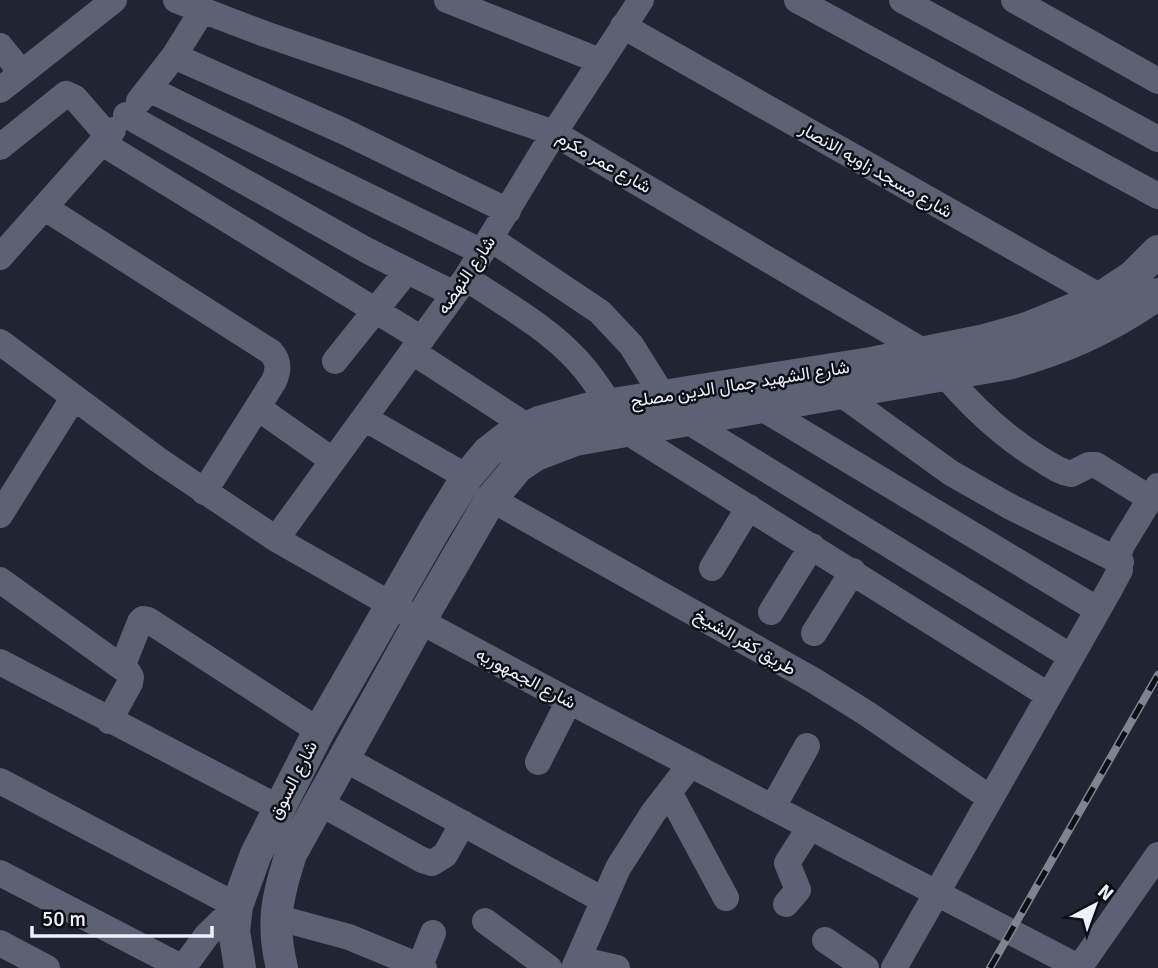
<svg xmlns="http://www.w3.org/2000/svg" width="1158" height="968" font-family="Signika,Vazirmatn,sans-serif">
<rect width="100%" height="100%" fill="#202433"/>
<g fill="none" stroke-linecap="round" stroke-linejoin="round">
<path stroke="#5c6173" stroke-width="26" d="M 176,0 L 265,34 L 554,133 L 926,353
M 447,0 L 600,61
M 797,0 L 1158,196
M 902,0 L 1158,139
M 1014,0 L 1158,81
M 623,26 L 1115,305
M 0,46 L 22,73
M 174,56 L 343,131 L 508,211
M 149,89 L 482,252
M 0,90 L 114,0
M 139,101 L 174,56 L 202,11
M 126,115 L 368,251 L 454,294
M 102,143 L 422,339
M 0,147 L 66,94 L 75,98 L 108,136
M 45,208 L 271,352 C 279,361 279,370 274,381 L 204,492
M 491,239 L 600,312 L 631,345 L 663,396
M 0,257 L 113,130
M 466,278 C 503,303 547,327 577,360 C 590,374 600,389 610,405
M 0,342 L 157,459 L 276,539 L 420,621 L 569,701 L 1080,968
M 413,352 L 528,427
M 335,361 L 407,271
M 945,375 C 974,409 1004,437 1042,460 C 1052,466 1060,472 1071,474 L 1089,465 L 1096,465 L 1151,499
M 840,393 L 951,473 L 1009,506 L 1121,562
M 760,407 L 1098,610
M 258,408 L 332,460
M 364,418 L 467,477
M 686,420 L 1070,656
M 626,431 L 1048,695
M 491,499 L 813,680 L 866,713 L 990,798
M 0,515 L 74,397
M 276,539 L 466,278 L 554,133 L 641,0
M 712,568 L 749,507
M 0,580 L 128,672 L 131,677 L 130,683 L 109,721
M 771,612 L 812,546
M 814,633 L 853,571
M 0,662 L 279,808
M 122,667 L 140,622 L 143,619 L 148,620 L 319,731
M 343,758 L 603,900
M 538,762 L 569,701
M 0,781 L 237,906 L 207,935 L 183,968 L 0,873
M 669,792 L 726,898
M 318,802 L 422,860 L 432,863 L 445,855 L 463,823
M 773,807 L 807,746
M 786,904 L 798,890 L 787,863 L 810,827
M 275,917 L 349,937 L 424,968
M 485,921 L 549,968
M 825,940 L 866,968
M 0,943 L 47,968
M 578,959 L 617,968
M 420,966 L 433,933
M 574,968 L 618,868 L 653,813 L 690,765
M 894,968 L 1111,587 L 1120,570 L 1119,554 L 1122,545 L 1158,486
M 1079,968 L 1158,855"/>
<path stroke="#5c6173" stroke-width="32" d="M 240,968 L 234,931 L 237,906 L 256,854 L 319,731 L 435,529 L 467,477 L 488,452 L 510,435 L 539,422 L 594,407 L 871,363 L 985,340 L 1027,328 L 1100,298 L 1133,276 L 1158,251
M 282,968 C 271,924 277,897 291,854 L 420,621 L 491,499 L 518,467 L 536,455 L 575,440 L 1007,364 C 1062,350 1112,327 1158,294"/>
<g stroke="#808491" stroke-width="8">
<path id="rail" d="M 990,968 L 1158,675"/>
</g>
<use href="#rail" stroke="#0c0e15" stroke-width="5" stroke-dasharray="16" stroke-linecap="butt"/>
</g>
<g text-anchor="middle" dominant-baseline="central" stroke-width="5" stroke-linejoin="round" paint-order="stroke">
<g font-size="18" fill="#eef1fc" stroke="#0c0e15">
<text transform="translate(604 162) rotate(30)">شارع عمر مكرم</text>
<text transform="translate(876 170) rotate(30)">شارع مسجد زاويه الانصار</text>
<text transform="translate(466 275) rotate(-56)">شارع النهضه</text>
<text transform="translate(740 384) rotate(-9)">شارع الشهيد جمال الدين مصلح</text>
<text transform="translate(745 642) rotate(30)">طريق كفر الشيخ</text>
<text transform="translate(526 678) rotate(28)">شارع الجمهوريه</text>
<text transform="translate(293 780) rotate(-63)">شارع السوق</text>
</g>
</g>
<g transform="translate(1095 905) rotate(41)" stroke="#0c0e15" stroke-width="5" paint-order="stroke">
<path d="M0-5L12 26L0 18L-12 26Z" fill="#eef1fc"/>
<text y="-10" font-size="19" font-weight="bold" text-anchor="middle" fill="#eef1fc">N</text>
</g>
<path d="M32 926v10h180v-10" fill="none" stroke="#eef1fc" stroke-width="3.5"/>
<text x="42" y="926" font-size="21" fill="#eef1fc" stroke="#0c0e15" stroke-width="5" paint-order="stroke">50 m</text>
</svg>
